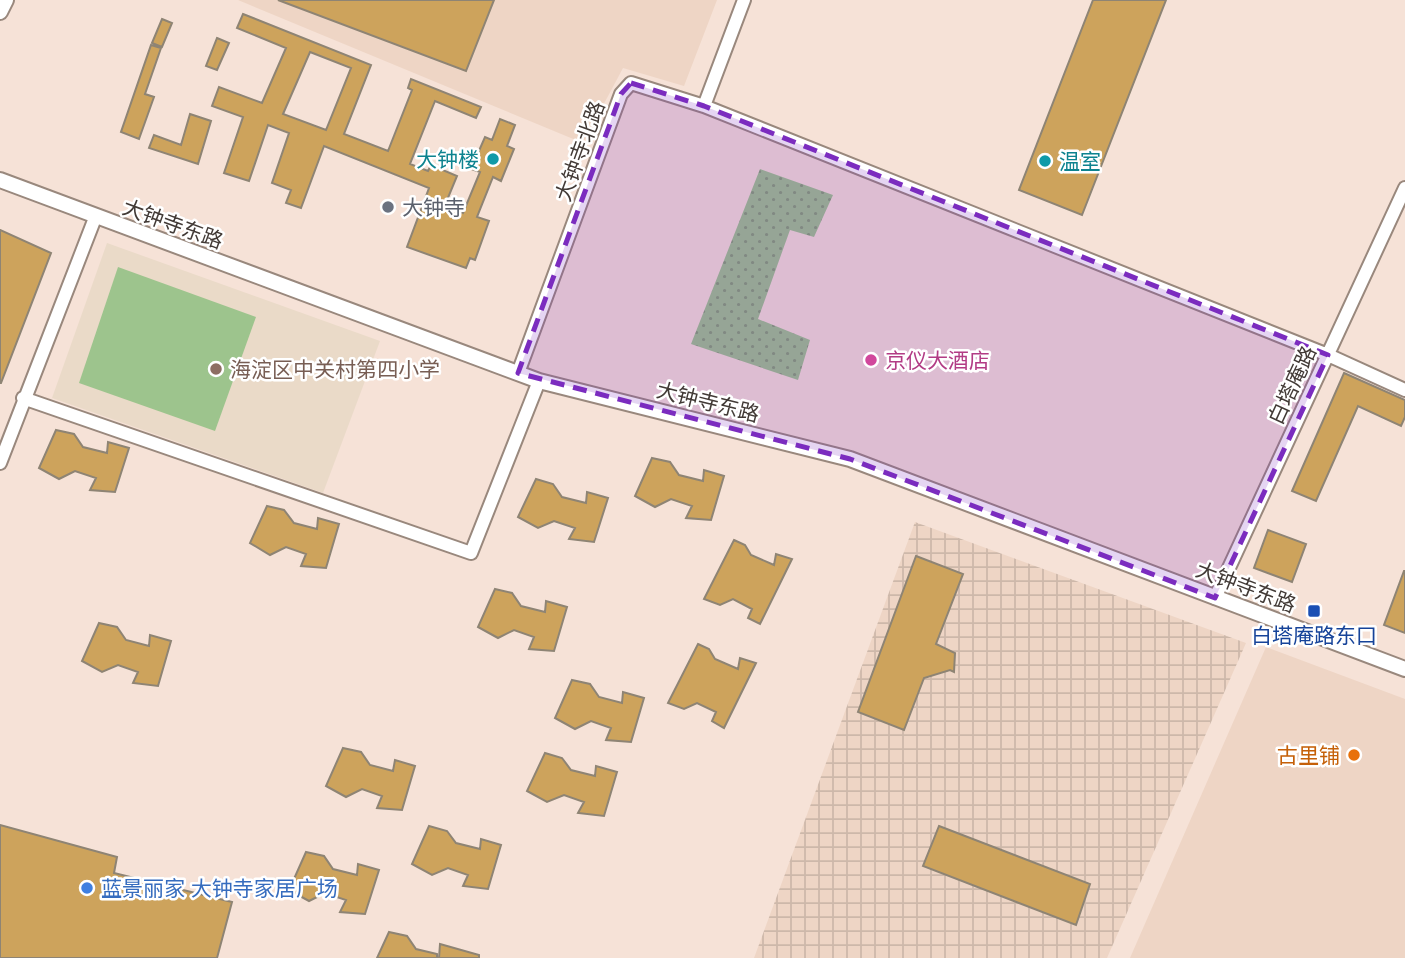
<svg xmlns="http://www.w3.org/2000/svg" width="1405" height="958" font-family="Helvetica,'Noto Sans SC',sans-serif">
<defs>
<pattern id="industrial-grid" width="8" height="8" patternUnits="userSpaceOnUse" patternTransform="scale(1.75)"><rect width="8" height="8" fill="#eed5c5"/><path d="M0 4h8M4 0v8" fill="none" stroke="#cdb8aa"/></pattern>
<pattern id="grass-dots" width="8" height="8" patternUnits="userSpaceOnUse" patternTransform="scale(1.75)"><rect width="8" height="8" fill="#9dc48d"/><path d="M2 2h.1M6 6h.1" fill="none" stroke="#82a074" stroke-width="1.8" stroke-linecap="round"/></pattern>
</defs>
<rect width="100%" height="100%" fill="#f6e2d7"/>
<path fill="#eed5c5" d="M 238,0 L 717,0 L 684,86 L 623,68 L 583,143 Z
M 1266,647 L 1405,699 L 1405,958 L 1130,958 Z"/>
<path fill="url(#industrial-grid)" d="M 915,522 L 1246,643 L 1107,958 L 754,958 Z"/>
<path fill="#eadac8" d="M 107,243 L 380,341 L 323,493 L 52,398 Z"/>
<path fill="url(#grass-dots)" d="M 760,169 L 833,195 L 814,237 L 790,230 L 758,319 L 810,340 L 798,380 L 691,344 Z"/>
<path fill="#9dc48d" d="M 118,267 L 256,317 L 215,431 L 79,383 Z"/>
<path fill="#cda35c" stroke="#8e8474" stroke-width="2" fill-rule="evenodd" d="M 278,0 L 494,0 L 466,71 Z
M 1093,0 L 1166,0 L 1082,215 L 1019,190 Z
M 243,14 L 371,65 L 344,134 L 388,151 L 412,90 L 408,88 L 411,79 L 481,107 L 476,118 L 435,101 L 410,164 L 428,171 L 431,165 L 457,176 L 445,205 L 463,213 L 480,172 L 471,169 L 485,137 L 492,140 L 500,119 L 515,125 L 507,146 L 514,149 L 501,181 L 493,177 L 477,217 L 489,221 L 475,260 L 470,258 L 466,268 L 407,247 L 429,188 L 324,146 L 301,208 L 286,203 L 291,190 L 272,183 L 289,133 L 268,125 L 249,181 L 224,173 L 243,117 L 212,106 L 219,87 L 262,103 L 286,48 L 237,28 ZM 310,52 L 351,68 L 326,130 L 283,114 Z
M 162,19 L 172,23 L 162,47 L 152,43 Z
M 217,38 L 229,43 L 217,70 L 206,66 Z
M 151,45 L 161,48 L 145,94 L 154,97 L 139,139 L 121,132 Z
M 190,114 L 211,121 L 198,164 L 149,148 L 154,135 L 181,145 Z
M 0,230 L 51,253 L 1,383 L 0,383 Z
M 1344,373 L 1405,400 L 1405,417 L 1401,426 L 1358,406 L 1316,501 L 1292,491 Z
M 56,430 L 74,434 L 83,447 L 107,453 L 108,442 L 129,448 L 115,492 L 90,490 L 96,478 L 75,471 L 59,479 L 39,468 Z
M 652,458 L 670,462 L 679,475 L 703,481 L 704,470 L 724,476 L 711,520 L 686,518 L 692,506 L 671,499 L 655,507 L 635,496 Z
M 536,479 L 553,484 L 562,497 L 586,503 L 587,492 L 608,498 L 594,542 L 569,539 L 575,528 L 554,521 L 538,528 L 518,517 Z
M 267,506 L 284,510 L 294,523 L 317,529 L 318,518 L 339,524 L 326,568 L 301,566 L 306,554 L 286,547 L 270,555 L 250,543 Z
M 1268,530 L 1306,544 L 1292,582 L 1254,568 Z
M 734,540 L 745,545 L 751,555 L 774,565 L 776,554 L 792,559 L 760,624 L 748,618 L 752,609 L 733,599 L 720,605 L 704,599 Z
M 916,556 L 963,574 L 936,644 L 955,653 L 954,672 L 950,670 L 924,678 L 904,730 L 858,712 Z
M 1404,571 L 1405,571 L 1405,633 L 1384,625 Z
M 495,589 L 512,593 L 521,606 L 545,612 L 546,601 L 567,607 L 554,651 L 529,649 L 534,637 L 514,630 L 498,638 L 478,627 Z
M 99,623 L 117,627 L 126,640 L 149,646 L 150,635 L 171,641 L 158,686 L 133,683 L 138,672 L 118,665 L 102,672 L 82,661 Z
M 698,644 L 709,649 L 715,659 L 738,669 L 740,658 L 756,663 L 724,728 L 712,721 L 716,712 L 697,703 L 684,709 L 668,703 Z
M 572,680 L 590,684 L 599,697 L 622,703 L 623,692 L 644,698 L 631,742 L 606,740 L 611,728 L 591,721 L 575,729 L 555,718 Z
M 343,748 L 361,752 L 370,765 L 393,771 L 395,760 L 415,766 L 402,810 L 377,808 L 382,796 L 362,789 L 346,797 L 326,786 Z
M 545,753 L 562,758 L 571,770 L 595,776 L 596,766 L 617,772 L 604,816 L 578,813 L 584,802 L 564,795 L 547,802 L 527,791 Z
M 0,825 L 117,857 L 114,873 L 232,902 L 217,958 L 0,958 Z
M 429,826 L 447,831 L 456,843 L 480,849 L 481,839 L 501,845 L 488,889 L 463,886 L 468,875 L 448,868 L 432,875 L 412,864 Z
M 939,826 L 1090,884 L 1076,925 L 923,866 Z
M 306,852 L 324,856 L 333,869 L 357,875 L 358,864 L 379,870 L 365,914 L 340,912 L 346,900 L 325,893 L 309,901 L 289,890 Z
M 389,932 L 407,936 L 416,949 L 437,954 L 437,958 L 377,958 Z
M 440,944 L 479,955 L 479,958 L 439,958 Z"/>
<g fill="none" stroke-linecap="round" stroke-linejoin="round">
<g stroke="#99887d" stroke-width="16">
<path id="minor" d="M 704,106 L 744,0
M 518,373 L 621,94 L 631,83 L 704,106 L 1328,355 L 1405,390
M 23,398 L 471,553 L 539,381
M 0,463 L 95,218
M 1215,598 L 1405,188"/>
</g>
<g stroke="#99887d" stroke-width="18">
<path id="tertiary" d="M 0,12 L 6,0
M 0,180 L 539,381 L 850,459 L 1405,669"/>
</g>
<use href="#minor" stroke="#fff" stroke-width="12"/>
<use href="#tertiary" stroke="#fff" stroke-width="14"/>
</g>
<path fill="#7b2cbf" fill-opacity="0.2" stroke="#7b2cbf" stroke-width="5" stroke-dasharray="14 9" stroke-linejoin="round" d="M 631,83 L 704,106 L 1328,355 L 1215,598 L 850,459 L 518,373 L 621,94 Z"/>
<g fill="#0f9aa8" stroke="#fff" stroke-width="2.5">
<circle cx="493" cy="159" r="7"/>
<circle cx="1045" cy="161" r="7"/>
</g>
<circle fill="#6b7280" stroke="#fff" stroke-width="2.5" cx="388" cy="207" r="7"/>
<circle fill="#d1479c" stroke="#fff" stroke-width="2.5" cx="871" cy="360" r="7"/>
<circle fill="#8d6e63" stroke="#fff" stroke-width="2.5" cx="216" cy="369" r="7"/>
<rect fill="#1a4fb4" stroke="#fff" stroke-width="2.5" x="1307" y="604" width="14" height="14" rx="3.5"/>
<circle fill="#e8710a" stroke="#fff" stroke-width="2.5" cx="1354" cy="755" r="7"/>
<circle fill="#3f7fe0" stroke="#fff" stroke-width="2.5" cx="87" cy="888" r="7"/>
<g text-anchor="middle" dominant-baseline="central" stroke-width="5" stroke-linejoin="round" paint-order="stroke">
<g font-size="21" fill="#423a36" stroke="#fff">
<text transform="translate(580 151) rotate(-70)">大钟寺北路</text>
<text transform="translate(173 224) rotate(20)">大钟寺东路</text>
<text transform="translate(1292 385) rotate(-65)">白塔庵路</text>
<text transform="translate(708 402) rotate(14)">大钟寺东路</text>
<text transform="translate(1246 587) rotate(21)">大钟寺东路</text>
</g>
<g font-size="21" fill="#0d838f" stroke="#fff" text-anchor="end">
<text x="479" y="159">大钟楼</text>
<text x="1059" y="161" text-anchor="start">温室</text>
</g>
<g font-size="21" fill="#5b616d" stroke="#fff" text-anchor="start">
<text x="402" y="207">大钟寺</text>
</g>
<g font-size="21" fill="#b23c85" stroke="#fff" text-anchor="start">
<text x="885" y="360">京仪大酒店</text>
</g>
<g font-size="21" fill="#785e54" stroke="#fff" text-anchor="start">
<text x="230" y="369">海淀区中关村第四小学</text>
</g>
<g font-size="21" fill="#164399" stroke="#fff">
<text x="1314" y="635">白塔庵路东口</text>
</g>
<g font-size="21" fill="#c56008" stroke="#fff" text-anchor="end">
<text x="1340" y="755">古里铺</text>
</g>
<g font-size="21" fill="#366cbe" stroke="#fff" text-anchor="start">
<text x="101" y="888">蓝景丽家 大钟寺家居广场</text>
</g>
</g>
</svg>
